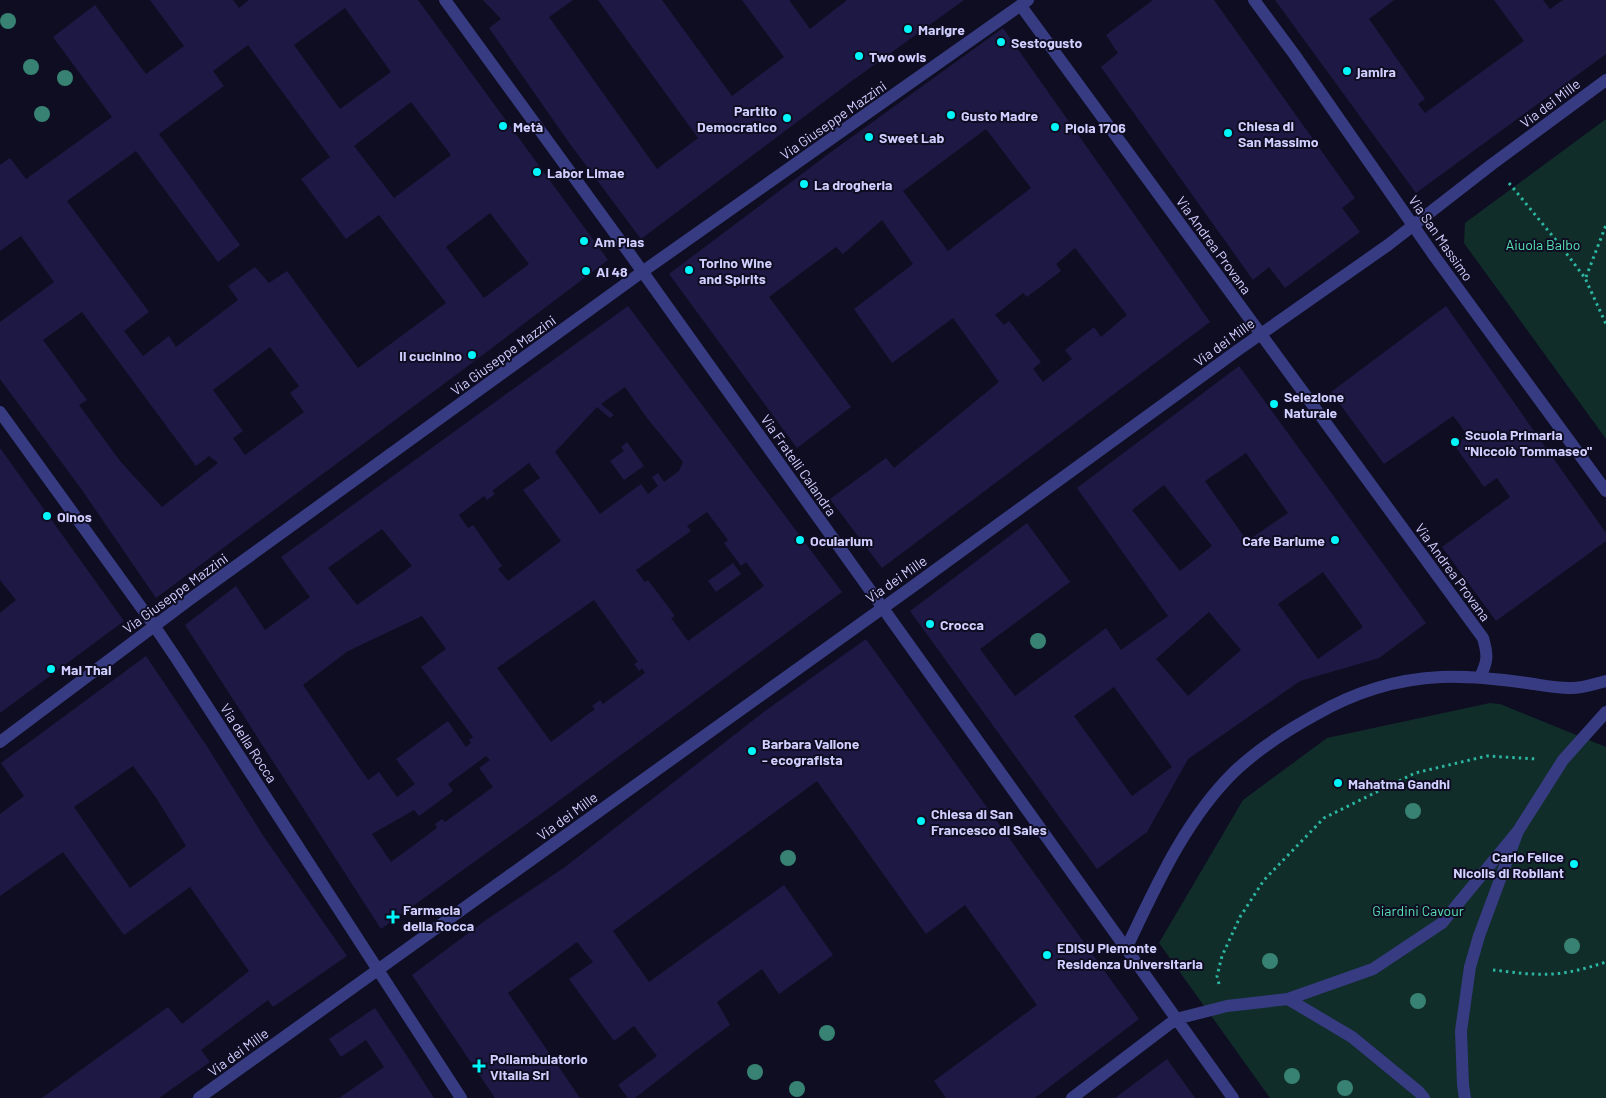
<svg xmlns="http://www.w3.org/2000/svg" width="1606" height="1098" font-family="Barlow,sans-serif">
<rect width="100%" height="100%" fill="#0f0d22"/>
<path fill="#102d29" d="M 1606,119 L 1606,439 L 1464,243 L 1465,223 Z
M 1490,703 L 1500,704 L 1606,747 L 1606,1098 L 1270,1098 L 1159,943 L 1243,800 L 1327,738 Z"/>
<path fill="#1e1944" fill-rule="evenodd" d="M 150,0 L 233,0 L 239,8 L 249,0 L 418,0 L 608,260 L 484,354 L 156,598 L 82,490 L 0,379 L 0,322 L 54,282 L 21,236 L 0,251 L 0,165 L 10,158 L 26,179 L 112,117 L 53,37 L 95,5 L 146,74 L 184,46 ZM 345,8 L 391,72 L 340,109 L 294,45 ZM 248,45 L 330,157 L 301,179 L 346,239 L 379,215 L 446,303 L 358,368 L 287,271 L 269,283 L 255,267 L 228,286 L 238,300 L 176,347 L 169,336 L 143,356 L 124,331 L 149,312 L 67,201 L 136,151 L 218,262 L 240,245 L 159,134 L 224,86 L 213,71 ZM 411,102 L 451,155 L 394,198 L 354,146 ZM 490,213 L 529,264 L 484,298 L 446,247 ZM 82,312 L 196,466 L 209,456 L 218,463 L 162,507 L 120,461 L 79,405 L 87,400 L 43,340 ZM 270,347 L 299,386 L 290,393 L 304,412 L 245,455 L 233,438 L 243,431 L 213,390 Z
M 483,0 L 573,0 L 549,17 L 657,169 L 698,138 L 598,0 L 662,0 L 732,96 L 784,57 L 742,0 L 789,0 L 810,29 L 847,0 L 964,0 L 849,83 L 641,239 L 570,144 L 489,28 L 501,19 Z
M 1153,0 L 1214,0 L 1355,198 L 1342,208 L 1360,232 L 1285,288 L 1269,267 L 1253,280 L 1101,67 L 1118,53 L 1106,35 Z
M 1275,0 L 1394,0 L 1369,19 L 1425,99 L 1418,104 L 1425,113 L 1524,41 L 1494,0 L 1543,0 L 1550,9 L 1563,0 L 1606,0 L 1606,54 L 1416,193 Z
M 1003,28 L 1210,322 L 882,568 L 830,499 L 886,458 L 894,468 L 999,382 L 953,318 L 892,363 L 854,309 L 913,264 L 882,220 L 843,254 L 836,247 L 769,297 L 851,407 L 797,448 L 669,274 L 831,152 ZM 986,129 L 1031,188 L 948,251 L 903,191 ZM 1075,248 L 1127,315 L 1101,337 L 1094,327 L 1065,350 L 1072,359 L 1043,382 L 1033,369 L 1041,362 L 1009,321 L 1004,325 L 995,315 L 1023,293 L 1027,297 L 1061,271 L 1056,264 Z
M 628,306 L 842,592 L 549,808 L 381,929 L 185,625 L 236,586 L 265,630 L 310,597 L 281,557 ZM 625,387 L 647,418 L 683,462 L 679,471 L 664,482 L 658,473 L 652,477 L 658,486 L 648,494 L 641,484 L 600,514 L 555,452 L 597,407 L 610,418 L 614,415 L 601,404 ZM 529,463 L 540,478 L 523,490 L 561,541 L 508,581 L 498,569 L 502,566 L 473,525 L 468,528 L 459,515 L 484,496 L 487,500 L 495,494 L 492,491 ZM 707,512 L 728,540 L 724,543 L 741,566 L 746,562 L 764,586 L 688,641 L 671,618 L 675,616 L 648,580 L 645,582 L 636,570 L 691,531 L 687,526 ZM 382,529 L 412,566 L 357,605 L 328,568 ZM 594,600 L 638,662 L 634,664 L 639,671 L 642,668 L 645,673 L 603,704 L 600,700 L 592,706 L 595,709 L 551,742 L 497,668 ZM 422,616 L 446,649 L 421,667 L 473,737 L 469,740 L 471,743 L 466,747 L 448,721 L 396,759 L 415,784 L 397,797 L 379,772 L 368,780 L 303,685 L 348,651 ZM 486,756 L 490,760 L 479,768 L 493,787 L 445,822 L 442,819 L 435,824 L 437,828 L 391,862 L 372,834 L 414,810 L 419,816 L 453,791 L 448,784 Z
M 1446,306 L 1606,533 L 1606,541 L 1496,621 L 1442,547 L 1510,497 L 1497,478 L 1484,487 L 1455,446 L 1467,436 L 1461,426 L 1453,416 L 1384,464 L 1331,392 Z
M 1239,366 L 1426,623 L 1379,658 L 1300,681 L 1188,759 L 1147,832 L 1097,869 L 910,611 L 1027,523 L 1070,582 L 980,649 L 1015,696 L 1106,628 L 1121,650 L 1168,616 L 1077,488 ZM 1246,453 L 1288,513 L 1247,541 L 1205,481 ZM 1164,485 L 1212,546 L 1180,571 L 1132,510 ZM 1323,572 L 1363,627 L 1318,659 L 1278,604 ZM 1209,612 L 1241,650 L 1188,696 L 1156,659 ZM 1114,687 L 1172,767 L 1132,796 L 1074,716 Z
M 627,442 L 644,466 L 624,480 L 610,461 L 624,451 L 621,447 Z
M 0,448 L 124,621 L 0,713 L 0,613 L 16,600 L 0,580 Z
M 733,563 L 741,574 L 716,592 L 708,581 Z
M 866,639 L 1139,1019 L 1035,1098 L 946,1098 L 934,1081 L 1037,1005 L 965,905 L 926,934 L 817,781 L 613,931 L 649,982 L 784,885 L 833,955 L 779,994 L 762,969 L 717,1002 L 730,1025 L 699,1048 L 635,1098 L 628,1098 L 618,1085 L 657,1056 L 634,1026 L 614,1041 L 569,979 L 593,962 L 577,942 L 508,993 L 580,1098 L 495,1098 L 412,975 L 486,920 L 565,867 L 765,711 Z
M 146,656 L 208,748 L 264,837 L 347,956 L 273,1007 L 268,1000 L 201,1050 L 210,1062 L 159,1098 L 42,1098 L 168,1007 L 182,1024 L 249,971 L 190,887 L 124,935 L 63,852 L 0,896 L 0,814 L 24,796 L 1,763 ZM 133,766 L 157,799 L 186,846 L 130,888 L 74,807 Z
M 375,1008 L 405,1053 L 434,1098 L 339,1098 L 384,1067 L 366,1040 L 341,1057 L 329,1039 Z
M 1167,1059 L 1195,1098 L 1115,1098 Z"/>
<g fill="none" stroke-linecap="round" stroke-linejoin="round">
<path stroke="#2cb6a2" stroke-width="3" stroke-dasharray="2.5 4" stroke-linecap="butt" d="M 1509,183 L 1560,245 L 1585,278 L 1606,324
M 1586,277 L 1606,225
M 1493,970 C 1506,971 1520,974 1533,974 C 1558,976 1582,970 1606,962
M 1219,984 L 1217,976 L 1222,956 L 1240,917 L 1264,880 L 1324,818 L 1415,773 L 1487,756 L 1537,759"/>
<path stroke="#373b82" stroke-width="12" d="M 445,0 L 627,250 L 1233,1098
M 1254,0 L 1294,54 L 1435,257 L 1606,491
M 1021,6 L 1483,638 C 1488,655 1488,661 1480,677
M 0,412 L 151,621 L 176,658 L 461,1098
M 0,742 L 189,600 L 642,272 L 1028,0
M 1126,949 C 1155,888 1185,820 1234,772 C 1258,749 1286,731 1315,715 C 1353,693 1396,679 1441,677 C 1470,676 1498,679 1527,683 C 1541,685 1555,688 1569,688 C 1581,689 1594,684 1606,681
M 1288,999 L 1352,1037 L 1419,1092 L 1424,1098
M 199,1098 L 912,587 L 1238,350 L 1388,245 L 1491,165 L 1606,80
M 1072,1098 L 1176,1019 L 1227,1006 L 1288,999 L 1373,969 L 1442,923 L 1518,831
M 1465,1098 L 1463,1085 L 1461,1031 L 1470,967 L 1479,936 L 1518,831 L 1563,760 L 1606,712"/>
</g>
<g fill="#378272">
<circle cx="8" cy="21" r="8"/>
<circle cx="31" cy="67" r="8"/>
<circle cx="65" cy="78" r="8"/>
<circle cx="42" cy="114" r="8"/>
<circle cx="1038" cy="641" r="8"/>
<circle cx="1413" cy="811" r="8"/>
<circle cx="788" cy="858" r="8"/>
<circle cx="1572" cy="946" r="8"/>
<circle cx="1270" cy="961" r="8"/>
<circle cx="1418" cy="1001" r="8"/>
<circle cx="827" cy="1033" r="8"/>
<circle cx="755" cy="1072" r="8"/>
<circle cx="1292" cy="1076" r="8"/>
<circle cx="1345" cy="1088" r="8"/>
<circle cx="797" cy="1089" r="8"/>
</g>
<g fill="#00f6fa" stroke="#0f0d22" stroke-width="2">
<circle cx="908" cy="29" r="5"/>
<circle cx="1001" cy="42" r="5"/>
<circle cx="859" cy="56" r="5"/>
<circle cx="1347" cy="71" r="5"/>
<circle cx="951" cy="115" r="5"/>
<circle cx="787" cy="118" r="5"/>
<circle cx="503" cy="126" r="5"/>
<circle cx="1055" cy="127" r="5"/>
<circle cx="1228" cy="133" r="5"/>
<circle cx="869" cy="137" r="5"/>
<circle cx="537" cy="172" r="5"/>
<circle cx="804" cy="184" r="5"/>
<circle cx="584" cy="241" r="5"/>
<circle cx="689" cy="270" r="5"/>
<circle cx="586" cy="271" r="5"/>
<circle cx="472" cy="355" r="5"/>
<circle cx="1274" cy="404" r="5"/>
<circle cx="1455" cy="442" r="5"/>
<circle cx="47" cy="516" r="5"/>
<circle cx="800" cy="540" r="5"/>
<circle cx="1335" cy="540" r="5"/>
<circle cx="930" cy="624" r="5"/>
<circle cx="51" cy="669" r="5"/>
<circle cx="752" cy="751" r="5"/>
<circle cx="1338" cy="783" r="5"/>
<circle cx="921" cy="821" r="5"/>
<circle cx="1574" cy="864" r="5"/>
<path d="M390.5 909.5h5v5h5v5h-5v5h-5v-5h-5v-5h5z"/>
<circle cx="1047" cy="955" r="5"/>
<path d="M476.5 1058.5h5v5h5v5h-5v5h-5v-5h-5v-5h5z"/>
</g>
<g text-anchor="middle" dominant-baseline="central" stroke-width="4" stroke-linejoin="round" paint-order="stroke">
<g font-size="14" font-weight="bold" fill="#d0cfff" stroke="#0f0d22" text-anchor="start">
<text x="918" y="29">Marigre</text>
<text x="1011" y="42">Sestogusto</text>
<text x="869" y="56">Two owls</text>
<text x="1357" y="71">jamira</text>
<text x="777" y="110" text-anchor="end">Partito<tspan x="777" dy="16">Democratico</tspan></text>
<text x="961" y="115">Gusto Madre</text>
<text x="1238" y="125">Chiesa di<tspan x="1238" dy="16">San Massimo</tspan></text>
<text x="513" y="126">Metà</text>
<text x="1065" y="127">Piola 1706</text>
<text x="879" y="137">Sweet Lab</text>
<text x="547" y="172">Labor Limae</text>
<text x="814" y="184">La drogheria</text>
<text x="594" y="241">Am Pias</text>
<text x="699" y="262">Torino Wine<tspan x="699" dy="16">and Spirits</tspan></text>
<text x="596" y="271">Al 48</text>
<text x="462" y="355" text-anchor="end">Il cucinino</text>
<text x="1284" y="396">Selezione<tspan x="1284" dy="16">Naturale</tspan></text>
<text x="1465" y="434">Scuola Primaria<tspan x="1465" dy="16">"Niccolò Tommaseo"</tspan></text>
<text x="57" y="516">Oinos</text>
<text x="810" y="540">Ocularium</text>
<text x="1325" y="540" text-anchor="end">Cafe Barlume</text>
<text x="940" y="624">Crocca</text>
<text x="61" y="669">Mai Thai</text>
<text x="762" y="743">Barbara Vallone<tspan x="762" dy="16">- ecografista</tspan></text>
<text x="1348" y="783">Mahatma Gandhi</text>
<text x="931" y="813">Chiesa di San<tspan x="931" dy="16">Francesco di Sales</tspan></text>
<text x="1564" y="856" text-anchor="end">Carlo Felice<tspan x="1564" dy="16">Nicolis di Robilant</tspan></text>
<text x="403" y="909">Farmacia<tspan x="403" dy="16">della Rocca</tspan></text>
<text x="1057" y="947">EDISU Piemonte<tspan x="1057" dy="16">Residenza Universitaria</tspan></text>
<text x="490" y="1058">Poliambulatorio<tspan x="490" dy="16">Vitalia Srl</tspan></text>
</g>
<g font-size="14" fill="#d0cfff" stroke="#0f0d22">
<text transform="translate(1550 103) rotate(-37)">Via dei Mille</text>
<text transform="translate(833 120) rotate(-35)">Via Giuseppe Mazzini</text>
<text transform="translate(1441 238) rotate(55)">Via San Massimo</text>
<text transform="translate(1214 245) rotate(54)">Via Andrea Provana</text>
<text transform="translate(1224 342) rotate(-36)">Via dei Mille</text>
<text transform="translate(503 355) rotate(-36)">Via Giuseppe Mazzini</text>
<text transform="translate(799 465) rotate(55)">Via Fratelli Calandra</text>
<text transform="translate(1453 572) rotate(54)">Via Andrea Provana</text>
<text transform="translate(896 579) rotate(-35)">Via dei Mille</text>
<text transform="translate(175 593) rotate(-36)">Via Giuseppe Mazzini</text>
<text transform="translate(249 743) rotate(57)">Via della Rocca</text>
<text transform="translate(567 816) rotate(-36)">Via dei Mille</text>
<text transform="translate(238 1052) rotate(-36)">Via dei Mille</text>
</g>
<g font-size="14" fill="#58e1b3" stroke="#0f0d22">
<text x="1543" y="244">Aiuola Balbo</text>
<text x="1418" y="910">Giardini Cavour</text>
</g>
</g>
</svg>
